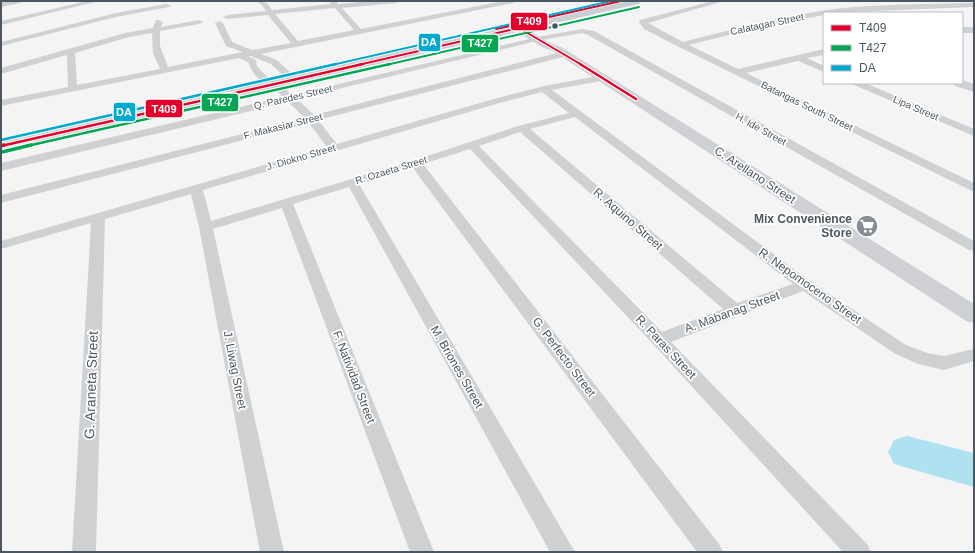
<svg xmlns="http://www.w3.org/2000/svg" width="975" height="553" font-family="Arial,sans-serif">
<rect width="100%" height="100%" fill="#f4f4f4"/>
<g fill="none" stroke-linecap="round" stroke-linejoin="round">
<path fill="#aee2f0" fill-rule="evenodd" d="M 907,436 L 974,453 L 974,487 L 894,464 L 888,452 L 894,440 Z"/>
<path fill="#ced0d2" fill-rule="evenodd" d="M 87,1 L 99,1 L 1,25 L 1,21 Z
M 256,1 L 267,3 L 272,10 L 331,4 L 329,1 L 336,1 L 338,4 L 371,1 L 399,1 L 396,3 L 342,8 L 361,29 L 503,1 L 516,1 L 513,3 L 261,54 L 277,60 L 293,75 L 288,78 L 285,77 L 271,64 L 251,56 L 248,56 L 256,60 L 257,66 L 270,80 L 265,83 C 258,81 250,70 249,63 L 239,58 L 1,106 L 1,100 L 68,87 L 67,55 L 1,74 L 1,68 L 125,33 L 153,28 L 156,20 L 159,20 L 163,22 L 161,27 L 199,20 L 203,22 L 199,24 L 160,31 L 160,46 L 168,67 L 243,52 L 226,46 L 215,23 L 219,21 L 223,23 L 232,42 L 252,50 L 291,43 L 268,15 L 227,19 L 223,17 L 227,15 L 266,11 L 262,5 ZM 335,8 L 354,30 L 298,41 L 275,14 ZM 152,33 L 153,53 L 160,69 L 77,85 L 75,53 L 129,37 Z
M 594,1 L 604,1 L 609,4 L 606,6 Z
M 713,1 L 724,1 L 648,23 L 683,42 C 733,29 783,16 834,9 C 881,4 927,4 974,3 L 974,7 L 824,13 L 824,15 L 765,26 L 689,45 L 738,69 L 824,49 L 824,55 L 807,58 L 824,66 L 824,72 L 798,61 L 746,73 L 974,183 L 974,192 L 679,47 L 644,29 L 639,22 L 640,20 Z
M 167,4 L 171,6 L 169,7 L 116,17 L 1,46 L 1,42 L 116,13 Z
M 582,29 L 594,31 L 974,241 L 974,251 L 969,250 L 588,35 L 582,33 L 541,40 L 297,99 L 314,115 L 561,52 L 567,52 L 568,54 L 567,56 L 318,120 L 337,144 L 490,100 L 544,86 L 603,75 L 606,76 L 608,78 L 606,80 L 552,90 L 810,281 L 906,345 L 927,353 L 944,356 L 974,349 L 974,361 L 944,370 L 918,364 L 894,353 L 803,291 L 671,342 L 867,544 L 871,552 L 843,552 L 653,344 L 470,149 L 423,164 L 719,544 L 723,552 L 697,552 L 413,168 L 359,184 L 575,552 L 550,552 L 349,187 L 293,204 L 434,552 L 410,552 L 282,208 L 213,229 L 284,552 L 260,552 L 199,227 L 191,194 L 105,219 L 96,552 L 72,552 L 91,223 L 1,249 L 1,241 L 327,147 L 309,123 L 1,203 L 1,195 L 305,118 L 288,102 L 1,171 L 1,163 L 283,97 L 270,84 L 275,81 L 278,82 L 292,95 L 538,37 ZM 542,92 L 569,113 L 518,126 L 412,161 L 211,221 L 203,190 L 496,104 ZM 575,117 L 793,284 L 737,303 L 530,129 ZM 520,132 L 723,309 L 662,332 L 479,146 Z
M 852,83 L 865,83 L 974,129 L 974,136 L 854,85 Z"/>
<path fill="#ced0d4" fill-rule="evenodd" d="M 1,1 L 22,1 L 20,3 L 1,7 Z
M 519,25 L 550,43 L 561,47 L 974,304 L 974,323 L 966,321 L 553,51 L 542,47 L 515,30 L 514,28 Z
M 962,27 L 974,27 L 974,33 L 962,33 Z
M 962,80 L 974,84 L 974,92 L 955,86 L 953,83 L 962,83 Z"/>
<path fill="#caced1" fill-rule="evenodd" d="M 625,1 L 643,1 L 638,4 L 1,151 L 1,141 Z"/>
<g stroke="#fff" stroke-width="3.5">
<path id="bus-1-far2" d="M 496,29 L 621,1
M 358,65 L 519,28 L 582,65"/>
</g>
<g stroke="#fff" stroke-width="4.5">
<path id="bus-1-far1" d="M 580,64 L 636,99
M 1,146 L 363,64"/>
</g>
<g stroke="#fff" stroke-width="6">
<path id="bus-1" d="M 1,146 L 4,145"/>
</g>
<g stroke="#fff" stroke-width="3.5">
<path id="bus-2-far2" d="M 386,65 L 639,7"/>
</g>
<g stroke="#fff" stroke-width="4.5">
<path id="bus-2-far1" d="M 27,146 L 390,64"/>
</g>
<g stroke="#fff" stroke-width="6">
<path id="bus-2" d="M 2,152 L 31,145"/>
</g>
<g stroke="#fff" stroke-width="3.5">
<path id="bus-3-far1" d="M 332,65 L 611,1"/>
</g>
<g stroke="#fff" stroke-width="4.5">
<path id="bus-3" d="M 1,140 L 336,64"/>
</g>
<use href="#bus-1-far2" stroke="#e4002b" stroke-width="2"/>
<use href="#bus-1-far1" stroke="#e4002b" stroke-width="2.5"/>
<use href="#bus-1" stroke="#e4002b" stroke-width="3.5"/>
<use href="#bus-2-far2" stroke="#00a651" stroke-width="2"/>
<use href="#bus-2-far1" stroke="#00a651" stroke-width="2.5"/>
<use href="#bus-2" stroke="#00a651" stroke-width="3.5"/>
<use href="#bus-3-far1" stroke="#00a9ce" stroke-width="2"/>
<use href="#bus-3" stroke="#00a9ce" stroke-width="2.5"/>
</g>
<defs>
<g id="supermarket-disc" transform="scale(1.15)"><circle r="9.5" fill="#868d94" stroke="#fff"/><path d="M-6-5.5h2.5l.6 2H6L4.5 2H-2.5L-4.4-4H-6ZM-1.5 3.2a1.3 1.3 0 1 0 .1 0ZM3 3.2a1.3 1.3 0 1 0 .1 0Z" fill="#fff"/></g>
</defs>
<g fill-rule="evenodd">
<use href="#supermarket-disc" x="867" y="226"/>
</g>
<circle fill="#4a5661" stroke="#fff" stroke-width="1.5" cx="555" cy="26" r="3.5"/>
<g text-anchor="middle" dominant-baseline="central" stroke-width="3.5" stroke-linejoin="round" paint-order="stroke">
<g font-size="10" fill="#4a5661" stroke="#fff">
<text transform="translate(767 24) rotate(-12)">Calatagan Street</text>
<text transform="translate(293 97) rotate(-13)">Q. Paredes Street</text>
<text transform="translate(807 106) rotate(26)">Batangas South Street</text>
<text transform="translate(916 108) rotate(23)">Lipa Street</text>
<text transform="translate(283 126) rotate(-14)">F. Makasiar Street</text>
<text transform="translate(761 129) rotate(29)">H. Ide Street</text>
<text transform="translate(301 157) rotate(-16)">J. Diokno Street</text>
<text transform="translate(391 170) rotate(-17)">R. Ozaeta Street</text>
</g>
<g font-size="12" fill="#4a5661" stroke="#fff">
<text transform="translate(755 175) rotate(33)">C. Arellano Street</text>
<text transform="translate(628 219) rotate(41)">R. Aquino Street</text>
<text transform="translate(810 286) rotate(35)">R. Nepomoceno Street</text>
<text transform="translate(732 312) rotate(-20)">A. Mabanag Street</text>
<text transform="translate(666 347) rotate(47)">R. Paras Street</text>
<text transform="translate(564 357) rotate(53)">G. Perfecto Street</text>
<text transform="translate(457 367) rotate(60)">M. Briones Street</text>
<text transform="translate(235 370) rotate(79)">J. Liwag Street</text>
<text transform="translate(354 377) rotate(69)">F. Natividad Street</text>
</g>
<g font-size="12" font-weight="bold" fill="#4a5661" stroke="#fff" text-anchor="end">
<text x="852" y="219">Mix Convenience<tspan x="852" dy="14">Store</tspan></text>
</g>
<g font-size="14" fill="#4a5661" stroke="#fff">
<text transform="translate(91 385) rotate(-88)">G. Araneta Street</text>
</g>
</g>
<g stroke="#fff" stroke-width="1.5">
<rect x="510" y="12" width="38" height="19" rx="4" fill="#e4002b"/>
<rect x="418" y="33" width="23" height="19" rx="4" fill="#00a9ce"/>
<rect x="461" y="34" width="38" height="19" rx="4" fill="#00a651"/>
<rect x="201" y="93" width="38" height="19" rx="4" fill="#00a651"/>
<rect x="145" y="99" width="38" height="19" rx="4" fill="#e4002b"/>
<rect x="113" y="102" width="23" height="20" rx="4" fill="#00a9ce"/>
</g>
<g font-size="11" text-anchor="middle" font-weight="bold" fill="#fff">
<text x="529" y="25">T409</text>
<text x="429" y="46">DA</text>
<text x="480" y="47">T427</text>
<text x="220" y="106">T427</text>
<text x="164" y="113">T409</text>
<text x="124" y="116">DA</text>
</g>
<rect width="975" height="553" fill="none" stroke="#4a5661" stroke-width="4"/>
<rect x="823" y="12" width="140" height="72" fill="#ffffff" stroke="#b7bbc0"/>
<rect x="831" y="25" width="20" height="6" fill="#e4002b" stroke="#b7bbc0"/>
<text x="859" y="32" font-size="12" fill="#4a5661">T409</text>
<rect x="831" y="45" width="20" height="6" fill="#00a651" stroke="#b7bbc0"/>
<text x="859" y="52" font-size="12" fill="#4a5661">T427</text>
<rect x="831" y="65" width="20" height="6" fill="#00a9ce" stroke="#b7bbc0"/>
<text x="859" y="72" font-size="12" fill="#4a5661">DA</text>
</svg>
